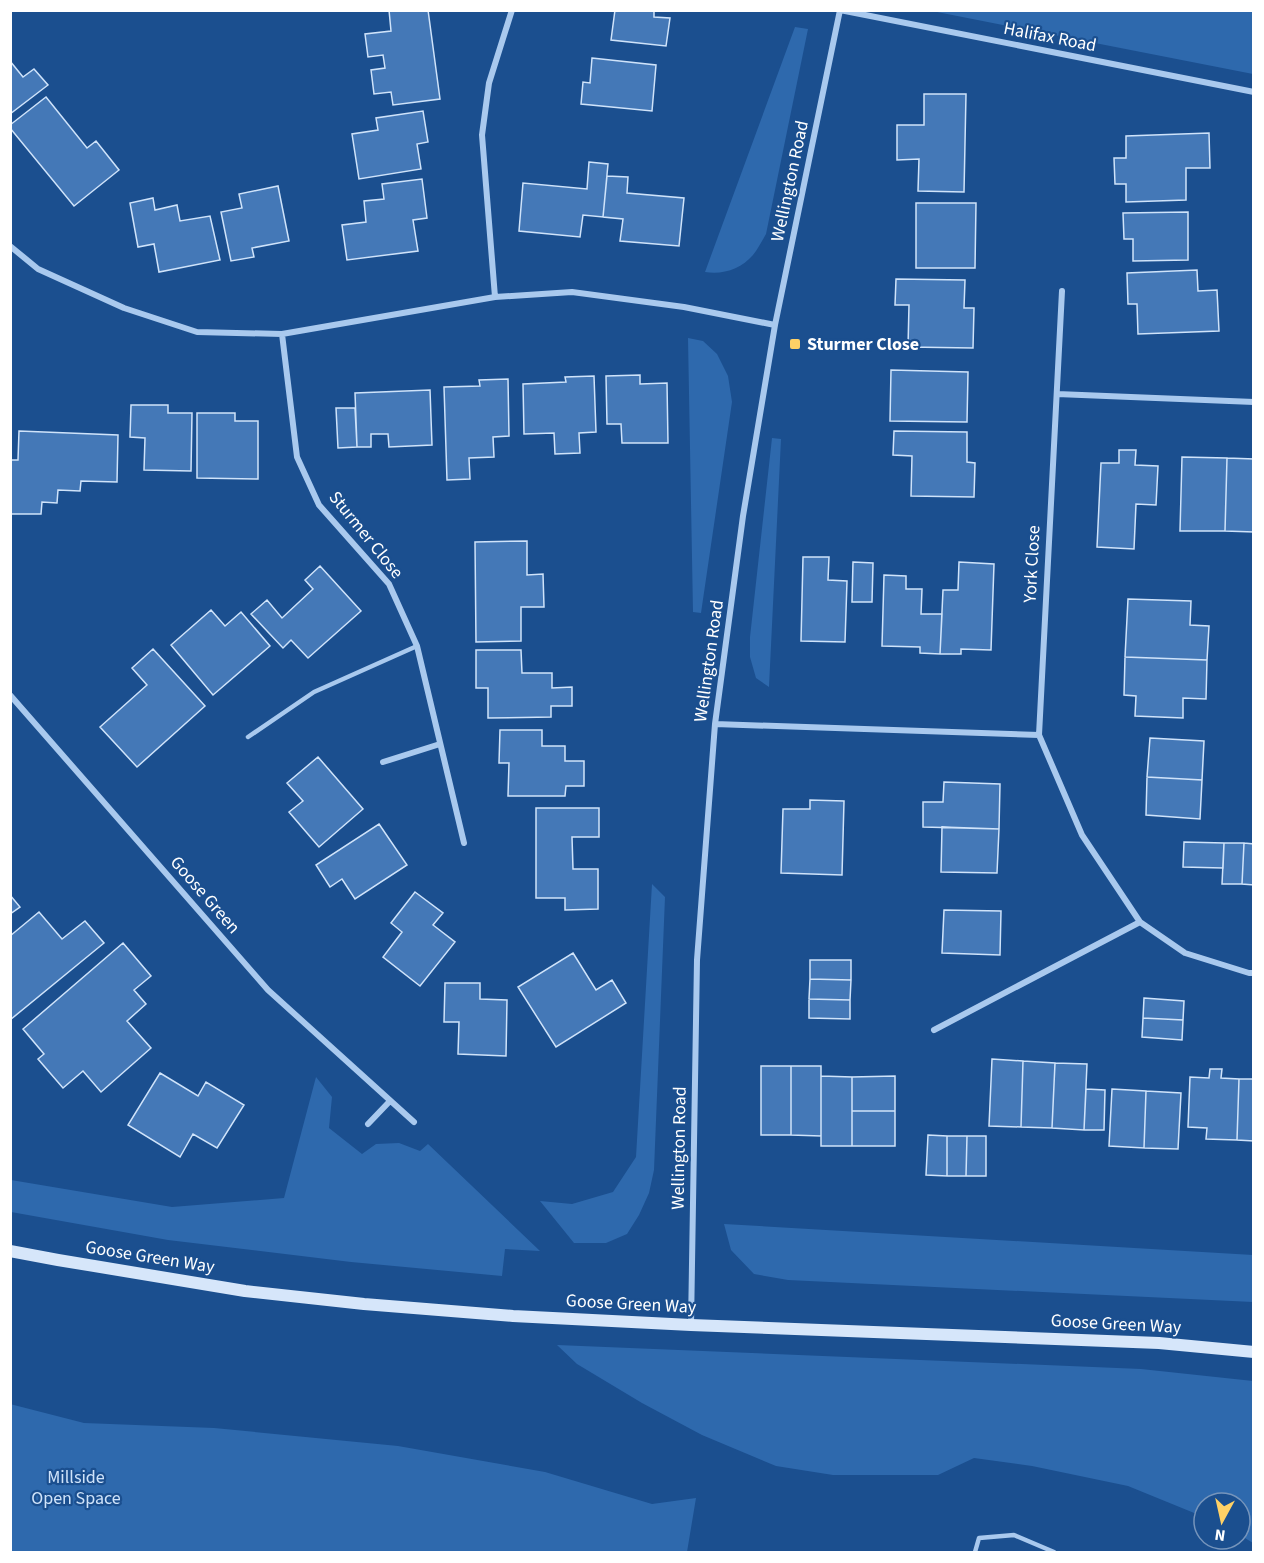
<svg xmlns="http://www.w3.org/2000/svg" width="1264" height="1563" font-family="'Source Sans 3',sans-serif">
<rect width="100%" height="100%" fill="#1b4f8f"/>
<path fill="#2e69ad" d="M 932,11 L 1253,11 L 1253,74 Z
M 795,27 L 808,29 L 766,234 C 762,241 758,249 753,255 C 741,269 723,275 705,272 Z
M 688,338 L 703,341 L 717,354 L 728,376 L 732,402 L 701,613 L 693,612 Z
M 772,438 L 781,439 L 769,687 L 756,678 L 750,657 L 750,637 Z
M 652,884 L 665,897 L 654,1170 L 649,1193 L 639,1215 L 627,1234 L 606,1243 L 574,1243 L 540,1201 L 572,1204 L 613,1192 L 636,1157 Z
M 316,1077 L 332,1097 L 329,1128 L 362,1154 L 376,1144 L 399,1143 L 420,1151 L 428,1144 L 540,1251 L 505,1249 L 502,1276 L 351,1262 L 168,1240 L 11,1212 L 11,1180 L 172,1207 L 284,1198 Z
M 724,1224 L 1253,1255 L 1253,1302 L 788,1280 L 754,1274 L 731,1250 Z
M 557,1345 L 1141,1369 L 1253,1381 L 1253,1543 L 1240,1535 L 1240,1503 L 1204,1503 L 1204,1517 L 1128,1486 L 1032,1466 L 974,1458 L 938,1475 L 833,1475 L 776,1466 L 702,1435 L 642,1403 L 577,1364 Z
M 10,1404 L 84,1423 L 214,1428 L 398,1446 L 545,1472 L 652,1504 L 696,1498 L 687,1552 L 11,1552 Z"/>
<path fill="#4478b7" stroke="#cfe3fa" stroke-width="1.5" d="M 389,10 L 428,10 L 440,99 L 393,105 L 391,92 L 374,94 L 371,70 L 385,68 L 383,55 L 368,57 L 365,34 L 391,31 Z
M 615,10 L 654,10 L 654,17 L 670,18 L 666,46 L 611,40 Z
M 592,58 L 656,65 L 652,111 L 581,104 L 583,82 L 590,83 Z
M 10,61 L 23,77 L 34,69 L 48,85 L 10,114 Z
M 924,94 L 966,94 L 964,192 L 918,191 L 919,159 L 897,160 L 897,125 L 924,125 Z
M 46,97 L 87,148 L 96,141 L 119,170 L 74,206 L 10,128 L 10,125 Z
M 423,111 L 428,142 L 417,144 L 421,169 L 359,179 L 352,134 L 378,130 L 376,118 Z
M 1209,133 L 1210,168 L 1186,168 L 1186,200 L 1126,202 L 1126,184 L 1115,184 L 1114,158 L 1126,158 L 1126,136 Z
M 589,162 L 608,164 L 603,217 L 583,215 L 580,237 L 519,231 L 523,183 L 587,189 Z
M 607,176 L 628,177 L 627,193 L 684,198 L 679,246 L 620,241 L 623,219 L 603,217 Z
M 422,179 L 427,218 L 413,220 L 418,251 L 347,260 L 342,225 L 366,222 L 364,201 L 384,199 L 382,184 Z
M 278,186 L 289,241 L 252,248 L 254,257 L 231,261 L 221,212 L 242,208 L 239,194 Z
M 153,198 L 155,210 L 177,205 L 180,221 L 210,216 L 220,260 L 159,272 L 154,244 L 138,247 L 130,203 Z
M 916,203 L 976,203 L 975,268 L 916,268 Z
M 1188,212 L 1188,260 L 1133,261 L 1133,239 L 1124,239 L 1123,213 Z
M 1197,270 L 1198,291 L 1217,290 L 1219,331 L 1138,334 L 1137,304 L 1128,304 L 1127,273 Z
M 896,279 L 965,280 L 964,308 L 974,308 L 973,348 L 908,347 L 909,305 L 895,305 Z
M 891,370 L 968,372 L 967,422 L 890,421 Z
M 640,375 L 640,384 L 667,383 L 668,443 L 622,443 L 621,424 L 607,424 L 606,376 Z
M 594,376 L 596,432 L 579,433 L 580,453 L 555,454 L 554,433 L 524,434 L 523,384 L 566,382 L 565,377 Z
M 508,379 L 509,436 L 493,437 L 494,457 L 469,458 L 470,479 L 447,480 L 444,387 L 480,386 L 479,380 Z
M 430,390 L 432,445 L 389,447 L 388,434 L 371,434 L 371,447 L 357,447 L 355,393 Z
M 131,405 L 168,405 L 168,413 L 192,413 L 191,471 L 144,470 L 145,438 L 130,437 Z
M 336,408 L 355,408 L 357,447 L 338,448 Z
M 197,413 L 235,413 L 235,421 L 258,421 L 258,479 L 197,478 Z
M 19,431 L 118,435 L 117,482 L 81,481 L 80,491 L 58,490 L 57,503 L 42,502 L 41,514 L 10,514 L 10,460 L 18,460 Z
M 894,431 L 967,432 L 967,462 L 975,463 L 974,497 L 911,496 L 912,456 L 893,455 Z
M 1119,450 L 1136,450 L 1135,465 L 1158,466 L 1156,505 L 1136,504 L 1134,549 L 1097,547 L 1101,463 L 1119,463 Z
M 1182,457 L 1227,458 L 1225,531 L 1180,531 Z
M 1227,458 L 1254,459 L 1254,532 L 1225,531 Z
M 527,541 L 527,575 L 543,574 L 544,607 L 521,607 L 521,641 L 476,642 L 475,542 Z
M 803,557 L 829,557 L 828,580 L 847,581 L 845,642 L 801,641 Z
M 853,562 L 873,563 L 872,602 L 852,602 Z
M 959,562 L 994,564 L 991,650 L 961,649 L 961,654 L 940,654 L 943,590 L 958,590 Z
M 320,566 L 361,611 L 308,658 L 291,640 L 283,648 L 251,614 L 267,600 L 282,618 L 313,589 L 305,580 Z
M 884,575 L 906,576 L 906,589 L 922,589 L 921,614 L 942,614 L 940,654 L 920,653 L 920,647 L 882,646 Z
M 1128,599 L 1191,601 L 1190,625 L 1209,626 L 1207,660 L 1125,657 Z
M 211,610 L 225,626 L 241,612 L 270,646 L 213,695 L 171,645 Z
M 153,649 L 205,706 L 137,767 L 100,727 L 147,685 L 132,668 Z
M 476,650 L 521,650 L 522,673 L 552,673 L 552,688 L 572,687 L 572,706 L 551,706 L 551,717 L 488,718 L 488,688 L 476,688 Z
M 1125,657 L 1207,660 L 1206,699 L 1183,698 L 1183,718 L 1135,716 L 1136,696 L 1124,695 Z
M 500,730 L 542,730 L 542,746 L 565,746 L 565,761 L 584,761 L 584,786 L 566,786 L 565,796 L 508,796 L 509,763 L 499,763 Z
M 1150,738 L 1204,741 L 1202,780 L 1147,777 Z
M 318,757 L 363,809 L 319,847 L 289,812 L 303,801 L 287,783 Z
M 1147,777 L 1202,780 L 1200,819 L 1146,815 Z
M 944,782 L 1000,784 L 999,829 L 923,827 L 923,802 L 943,802 Z
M 810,800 L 844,801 L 842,875 L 781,873 L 783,809 L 810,809 Z
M 536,808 L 599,808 L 599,837 L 572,837 L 573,869 L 598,869 L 598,909 L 565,910 L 565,898 L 536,898 Z
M 379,824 L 407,865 L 355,899 L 342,879 L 330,887 L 316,865 Z
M 942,827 L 999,829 L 997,873 L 941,872 Z
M 1184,842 L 1224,843 L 1223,868 L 1183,867 Z
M 1224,843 L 1244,843 L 1242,884 L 1222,884 Z
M 1244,843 L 1254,844 L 1254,885 L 1242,884 Z
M 415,892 L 443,913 L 433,925 L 455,942 L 420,986 L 383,957 L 402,932 L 391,923 Z
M 10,895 L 20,907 L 10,914 Z
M 944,910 L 1001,911 L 1000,955 L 942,953 Z
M 39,912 L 62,939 L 85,921 L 104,943 L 10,1020 L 10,936 Z
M 123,943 L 151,976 L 134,990 L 146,1004 L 127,1021 L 151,1048 L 101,1092 L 83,1071 L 63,1088 L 38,1059 L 44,1054 L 23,1029 Z
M 573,953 L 596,990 L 612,980 L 626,1003 L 556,1047 L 518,987 Z
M 810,960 L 851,960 L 851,980 L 810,979 Z
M 810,979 L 851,980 L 850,1000 L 809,999 Z
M 445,983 L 480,983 L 480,999 L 507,1000 L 506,1056 L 458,1054 L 459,1022 L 444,1022 Z
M 1144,998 L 1184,1001 L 1183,1020 L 1143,1018 Z
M 809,999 L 850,1000 L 850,1019 L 809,1018 Z
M 1143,1018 L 1183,1020 L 1182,1040 L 1142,1037 Z
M 992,1059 L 1023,1061 L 1021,1127 L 989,1126 Z
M 1023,1061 L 1055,1063 L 1052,1128 L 1021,1127 Z
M 1055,1063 L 1087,1064 L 1084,1130 L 1052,1128 Z
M 761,1066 L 791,1066 L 791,1135 L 761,1135 Z
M 791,1066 L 821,1066 L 821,1136 L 791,1135 Z
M 1210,1069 L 1222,1069 L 1221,1078 L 1239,1079 L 1237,1140 L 1206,1139 L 1207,1128 L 1188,1127 L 1190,1077 L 1209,1078 Z
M 160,1073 L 198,1096 L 206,1082 L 244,1105 L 217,1148 L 193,1134 L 180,1157 L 128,1125 Z
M 821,1076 L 852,1077 L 852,1146 L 821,1146 Z
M 895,1076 L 895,1111 L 852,1111 L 852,1077 Z
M 1239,1079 L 1254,1079 L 1254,1141 L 1237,1140 Z
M 1086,1089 L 1105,1090 L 1104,1130 L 1084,1130 Z
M 1112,1089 L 1146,1091 L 1144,1148 L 1109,1146 Z
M 1146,1091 L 1181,1093 L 1178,1149 L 1144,1148 Z
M 852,1111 L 895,1111 L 895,1146 L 852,1146 Z
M 928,1135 L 947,1136 L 947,1176 L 926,1175 Z
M 947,1136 L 967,1136 L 966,1176 L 947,1176 Z
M 967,1136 L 986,1136 L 986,1176 L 966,1176 Z"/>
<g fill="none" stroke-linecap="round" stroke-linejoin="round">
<path stroke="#a9c9ee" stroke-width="4.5" d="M 248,737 L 314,692 L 417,646
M 975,1552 L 979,1538 L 1014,1535 L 1054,1552"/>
<path stroke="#a9c9ee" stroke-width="6" d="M 10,246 L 38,269 L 124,308 L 197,332 L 282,334 L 495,297 L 572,292 L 684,307 L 775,325
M 1062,291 L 1039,735 L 1082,835 L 1140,922 L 1185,953 L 1249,973 L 1254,973
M 495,297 L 482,135 L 489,83 L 512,10
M 282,334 L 297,457 L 319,505 L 389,584 L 417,646 L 464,843
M 1057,394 L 1254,402
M 10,695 L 268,990 L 414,1122
M 715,724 L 1039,735
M 383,762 L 440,744
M 934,1030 L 1140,922
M 368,1124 L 390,1101
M 691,1325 L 697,960 L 715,724 L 743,516 L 775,325 L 840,10 L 1254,92"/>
<path stroke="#d6e6fa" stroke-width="12" d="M 10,1251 L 58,1260 L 245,1291 L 364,1304 L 513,1316 L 691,1325 L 1159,1343 L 1254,1352"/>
</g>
<rect fill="#ffd166" stroke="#1b4f8f" stroke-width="2" x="789" y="338" width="12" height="12" rx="3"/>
<g text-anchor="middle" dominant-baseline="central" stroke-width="4.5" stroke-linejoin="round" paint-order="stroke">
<g font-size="18" fill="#fff" stroke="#1b4f8f">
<text transform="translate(1050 37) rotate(11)">Halifax Road</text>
<text transform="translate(790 181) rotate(-78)">Wellington Road</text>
<text transform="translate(366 535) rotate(51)">Sturmer Close</text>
<text transform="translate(1032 564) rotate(-87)">York Close</text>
<text transform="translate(709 661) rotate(-82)">Wellington Road</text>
<text transform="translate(205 895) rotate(49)">Goose Green</text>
<text transform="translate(679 1148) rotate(-89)">Wellington Road</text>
<text transform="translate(150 1257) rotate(9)">Goose Green Way</text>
<text transform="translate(631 1304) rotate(3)">Goose Green Way</text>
<text transform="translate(1116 1324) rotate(3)">Goose Green Way</text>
</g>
<g font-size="18" font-weight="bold" fill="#fff" stroke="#1b4f8f" text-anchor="start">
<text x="807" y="344">Sturmer Close</text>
</g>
<g font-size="18" fill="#cfe3fa" stroke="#1b4f8f">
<text x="76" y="1477">Millside<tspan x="76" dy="21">Open Space</tspan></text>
</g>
</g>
<rect width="1264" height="1563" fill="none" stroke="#ffffff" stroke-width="24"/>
<g transform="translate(1222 1521) rotate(188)"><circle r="28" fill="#1b4f8f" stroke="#7695bc" stroke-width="1.5"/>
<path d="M0-4.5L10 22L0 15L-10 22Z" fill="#ffd166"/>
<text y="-9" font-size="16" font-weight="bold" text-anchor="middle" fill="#ffffff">N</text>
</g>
</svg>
